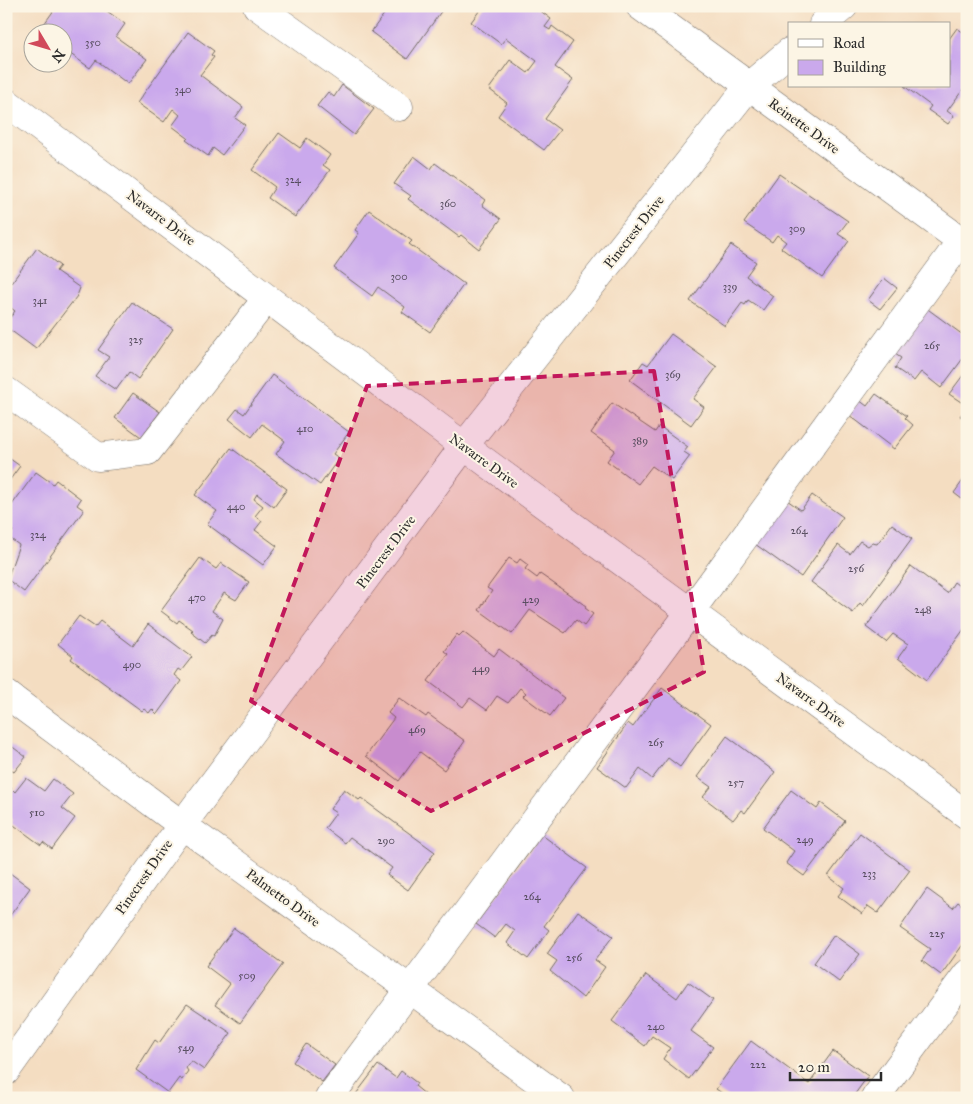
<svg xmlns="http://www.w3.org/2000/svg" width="973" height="1104" font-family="'IM FELL Great Primer',serif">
<rect width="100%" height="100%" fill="#fcf5e5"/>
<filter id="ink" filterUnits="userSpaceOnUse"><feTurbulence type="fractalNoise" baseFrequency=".02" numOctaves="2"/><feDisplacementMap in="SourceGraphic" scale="10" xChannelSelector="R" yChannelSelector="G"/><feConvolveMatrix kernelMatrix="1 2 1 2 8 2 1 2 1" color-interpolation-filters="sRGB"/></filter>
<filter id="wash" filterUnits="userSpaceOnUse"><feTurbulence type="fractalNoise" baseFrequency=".0096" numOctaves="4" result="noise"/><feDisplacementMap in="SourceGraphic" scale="20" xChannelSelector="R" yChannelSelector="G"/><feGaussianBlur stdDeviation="1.12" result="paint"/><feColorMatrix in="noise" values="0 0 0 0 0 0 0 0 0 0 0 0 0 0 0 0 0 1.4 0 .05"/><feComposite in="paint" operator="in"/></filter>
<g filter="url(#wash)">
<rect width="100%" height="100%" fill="#f4ddc1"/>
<g id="blocks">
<path fill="#caa9ec" d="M 57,6 L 100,6 L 125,24 L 116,37 L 147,59 L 128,84 L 96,60 L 90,68 L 62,48 L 62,32 L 39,31 Z
M 390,6 L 445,6 L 407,59 L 371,32 Z
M 483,6 L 534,6 L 551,19 L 545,27 L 550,30 L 552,26 L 573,42 L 555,67 L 573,80 L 545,119 L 560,130 L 544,150 L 498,116 L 507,103 L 489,89 L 510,60 L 528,73 L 537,61 L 506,38 L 501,44 L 471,22 Z
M 957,28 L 967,35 L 967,72 L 964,75 L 967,77 L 967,84 L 947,111 L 954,116 L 948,124 L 928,110 L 931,106 L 904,86 L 949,86 L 949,39 Z
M 188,32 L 214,51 L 211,55 L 214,57 L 200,75 L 243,107 L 235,118 L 245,125 L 222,155 L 213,148 L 208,156 L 186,140 L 188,138 L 172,126 L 180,115 L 173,109 L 164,122 L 137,103 Z
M 342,85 L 374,109 L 354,135 L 317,106 L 328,92 L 334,97 Z
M 279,133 L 300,148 L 307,138 L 330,155 L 323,165 L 330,170 L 295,217 L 268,198 L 275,187 L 252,170 Z
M 414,156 L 431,169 L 435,163 L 485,200 L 482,205 L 501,219 L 479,249 L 461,235 L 459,237 L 408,199 L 411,196 L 394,184 Z
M 779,174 L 848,221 L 838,234 L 849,241 L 822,278 L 781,248 L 786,242 L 777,235 L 772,242 L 744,223 Z
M 369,210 L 412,241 L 409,244 L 464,284 L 430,332 L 402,312 L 405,307 L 378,287 L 372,296 L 334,268 L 359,233 L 355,230 Z
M 731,245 L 756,262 L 746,276 L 773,296 L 763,310 L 748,300 L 745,305 L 742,303 L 725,326 L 690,301 Z
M 37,248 L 60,266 L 56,271 L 80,288 L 77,296 L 36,349 L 6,327 L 6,323 L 15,311 L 6,304 L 6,290 Z
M 884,278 L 897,288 L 880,309 L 868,300 Z
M 132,302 L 173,329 L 138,379 L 129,372 L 116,390 L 95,376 L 109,357 L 98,350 Z
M 925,307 L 967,338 L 967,353 L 941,388 L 921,372 L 914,381 L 895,368 L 901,358 L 892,352 Z
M 671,334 L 717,367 L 693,399 L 704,407 L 691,425 L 630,380 L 643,362 L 648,365 Z
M 967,370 L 967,406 L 949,394 Z
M 272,375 L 349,432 L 333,454 L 339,458 L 320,485 L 276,454 L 285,441 L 262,424 L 252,437 L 229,419 L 237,409 L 244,414 Z
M 133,393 L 160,412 L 141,437 L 115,418 Z
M 876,394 L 907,416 L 905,418 L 913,425 L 894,449 L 849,415 L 859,400 L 867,406 Z
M 612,403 L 655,432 L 659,426 L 688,447 L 684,452 L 690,456 L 672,480 L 652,466 L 638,484 L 607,461 L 615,450 L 591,433 Z
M 967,407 L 967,421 L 960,416 Z
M 231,448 L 287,489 L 274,507 L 257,494 L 254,499 L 263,506 L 255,516 L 262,521 L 255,530 L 277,546 L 263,565 L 207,524 L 217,511 L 195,495 Z
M 6,456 L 20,466 L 6,485 Z
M 36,472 L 53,484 L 56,480 L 81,499 L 77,505 L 84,510 L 24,592 L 7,579 L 19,545 L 8,537 L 13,531 L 6,526 L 6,513 Z
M 967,475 L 967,503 L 954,493 Z
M 812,495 L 843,517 L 801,577 L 755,544 L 787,500 L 801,510 Z
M 892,524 L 912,539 L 863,606 L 860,603 L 853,613 L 811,582 L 838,545 L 850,554 L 860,541 L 868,546 L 872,543 L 877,544 Z
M 200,558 L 216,569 L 221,563 L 249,582 L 236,600 L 224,593 L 212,611 L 223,619 L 214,636 L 212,635 L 205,643 L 191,632 L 193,630 L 179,620 L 177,623 L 161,611 Z
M 509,558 L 517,563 L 520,559 L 528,565 L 525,569 L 537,578 L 540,574 L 586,606 L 585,608 L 593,614 L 584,626 L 576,620 L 565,633 L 530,610 L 512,634 L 479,610 L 492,591 L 487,588 Z
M 911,566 L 947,593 L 954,582 L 967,592 L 967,625 L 927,680 L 898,658 L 908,644 L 893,634 L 886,642 L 866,627 Z
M 79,616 L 95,627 L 100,621 L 133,646 L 148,624 L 192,657 L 181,671 L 178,669 L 174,675 L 181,681 L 157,714 L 152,709 L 149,713 L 144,709 L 142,711 L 71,659 L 73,656 L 58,644 Z
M 463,632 L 494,656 L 499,649 L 564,698 L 550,716 L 523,696 L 526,693 L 520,688 L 508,703 L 497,696 L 487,710 L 470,698 L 463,707 L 428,681 L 448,654 L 444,651 L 457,634 L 459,636 Z
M 662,688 L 711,724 L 680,767 L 668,758 L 652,779 L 640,769 L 626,788 L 597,767 L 628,723 L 633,727 Z
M 399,698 L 426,717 L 428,714 L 465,741 L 444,770 L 420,752 L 399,781 L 366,756 L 394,718 L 388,713 Z
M 727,736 L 775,772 L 745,813 L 741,810 L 733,820 L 703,797 L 711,787 L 697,777 Z
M 6,742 L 26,757 L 14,772 L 6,767 Z
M 26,778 L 44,791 L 53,779 L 73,794 L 62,808 L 75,818 L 52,849 L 43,842 L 41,845 L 11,823 L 13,820 L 6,815 L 6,794 L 11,788 L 15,792 Z
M 344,789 L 359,800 L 361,798 L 435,852 L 408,890 L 387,875 L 392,868 L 350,837 L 345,843 L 325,828 L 336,813 L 330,809 Z
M 791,790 L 817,809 L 821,803 L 845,821 L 804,876 L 786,863 L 794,851 L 763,828 Z
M 860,833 L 910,870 L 878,913 L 868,906 L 862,914 L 838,896 L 844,888 L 828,876 Z
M 542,835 L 587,868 L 544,926 L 549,930 L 528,959 L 507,943 L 515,931 L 506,924 L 495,938 L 476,924 Z
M 6,870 L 30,888 L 6,921 Z
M 927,889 L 953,908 L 958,902 L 967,909 L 967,939 L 941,975 L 922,961 L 930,949 L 900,928 Z
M 578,911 L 613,936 L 595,960 L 605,967 L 583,998 L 550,971 L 557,961 L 547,954 Z
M 234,928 L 283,964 L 240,1023 L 215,1005 L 230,984 L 206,966 Z
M 834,935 L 860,954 L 839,982 L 814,963 Z
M 646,975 L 677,998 L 688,982 L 713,1000 L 691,1031 L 713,1047 L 689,1079 L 663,1059 L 670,1048 L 652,1036 L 645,1046 L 612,1021 Z
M 187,1004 L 231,1033 L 204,1070 L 191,1061 L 186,1068 L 188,1071 L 182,1080 L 179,1078 L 168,1093 L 136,1070 L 155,1040 L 159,1043 Z
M 751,1041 L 809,1084 L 833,1051 L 868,1076 L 852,1098 L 729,1098 L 716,1089 Z
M 306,1044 L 335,1065 L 322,1082 L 293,1062 Z
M 378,1065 L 396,1078 L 401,1071 L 417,1083 L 415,1086 L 426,1095 L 424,1098 L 353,1098 Z"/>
</g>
</g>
<g filter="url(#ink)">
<use href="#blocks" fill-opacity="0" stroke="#716960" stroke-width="1"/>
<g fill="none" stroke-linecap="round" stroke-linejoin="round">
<g stroke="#716960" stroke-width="29">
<path id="minor" d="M 257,6 L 399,107
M 640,6 L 967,245
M 823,24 L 844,6
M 6,102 L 464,446 L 967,815
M 6,391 L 98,457 L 148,451 L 267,298
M 6,694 L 182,825 L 561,1098
M 6,1071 L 182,825 L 464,446 L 749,86 L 789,52
M 329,1098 L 690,612 L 961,241
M 875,1098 L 967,974"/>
</g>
<use href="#minor" stroke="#fff" stroke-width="28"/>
</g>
</g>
<path fill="#c2185b" fill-opacity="0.2" stroke="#c2185b" stroke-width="4" stroke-dasharray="10 6" stroke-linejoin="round" d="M 654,371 L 704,672 L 431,811 L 251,701 L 367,386 Z"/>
<g text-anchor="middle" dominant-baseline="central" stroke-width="4" stroke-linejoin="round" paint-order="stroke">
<g font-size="11" fill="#534a5b">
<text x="93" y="42">350</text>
<text x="183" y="89">340</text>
<text x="293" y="179">324</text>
<text x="448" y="203">360</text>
<text x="797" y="228">309</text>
<text x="399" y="276">300</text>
<text x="730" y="286">339</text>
<text x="40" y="300">341</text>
<text x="136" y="339">325</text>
<text x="932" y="345">265</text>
<text x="673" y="374">369</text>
<text x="305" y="428">410</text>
<text x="640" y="440">389</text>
<text x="236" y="506">440</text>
<text x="799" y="530">264</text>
<text x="38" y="534">324</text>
<text x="856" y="568">256</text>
<text x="197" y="597">470</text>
<text x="531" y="599">429</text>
<text x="923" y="609">248</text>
<text x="132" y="664">490</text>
<text x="481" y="668">449</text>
<text x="417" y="729">469</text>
<text x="656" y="742">265</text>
<text x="736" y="782">257</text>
<text x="37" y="812">510</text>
<text x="805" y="839">249</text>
<text x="386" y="840">290</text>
<text x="869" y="873">233</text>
<text x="532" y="896">264</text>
<text x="937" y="933">225</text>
<text x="574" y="957">256</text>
<text x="247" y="975">509</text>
<text x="656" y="1026">240</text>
<text x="186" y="1047">549</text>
<text x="758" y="1064">222</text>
</g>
<g font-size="14" fill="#2b2b2b" stroke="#fcf5e5">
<text transform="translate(804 126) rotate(36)">Reinette Drive</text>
<text transform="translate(161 218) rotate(37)">Navarre Drive</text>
<text transform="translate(634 232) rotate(-52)">Pinecrest Drive</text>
<text transform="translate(484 461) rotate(36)">Navarre Drive</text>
<text transform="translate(386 552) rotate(-53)">Pinecrest Drive</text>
<text transform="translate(811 700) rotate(36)">Navarre Drive</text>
<text transform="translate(144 877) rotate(-55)">Pinecrest Drive</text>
<text transform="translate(283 898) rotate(36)">Palmetto Drive</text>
</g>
</g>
<rect width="973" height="1104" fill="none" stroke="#fcf5e5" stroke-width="25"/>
<rect x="788" y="22" width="162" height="65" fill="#fcf5e5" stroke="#a8a49b"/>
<rect x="798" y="39" width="25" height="8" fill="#ffffff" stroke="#a8a49b"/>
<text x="833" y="48" font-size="15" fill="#2b2b2b">Road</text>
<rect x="798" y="60" width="25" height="15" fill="#caa9ec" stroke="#a8a49b"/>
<text x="833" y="72" font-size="15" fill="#2b2b2b">Building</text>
<g transform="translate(48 48) rotate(128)"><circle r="24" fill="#fcf5e5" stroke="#a8a49b"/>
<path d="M0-4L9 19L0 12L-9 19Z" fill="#d1495b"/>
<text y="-8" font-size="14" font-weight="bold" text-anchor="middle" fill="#2b2b2b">N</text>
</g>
<path d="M790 1072v8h91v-8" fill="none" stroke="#2b2b2b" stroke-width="2.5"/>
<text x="798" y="1072" font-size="15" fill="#2b2b2b" stroke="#fcf5e5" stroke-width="4" paint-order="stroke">20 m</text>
</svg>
